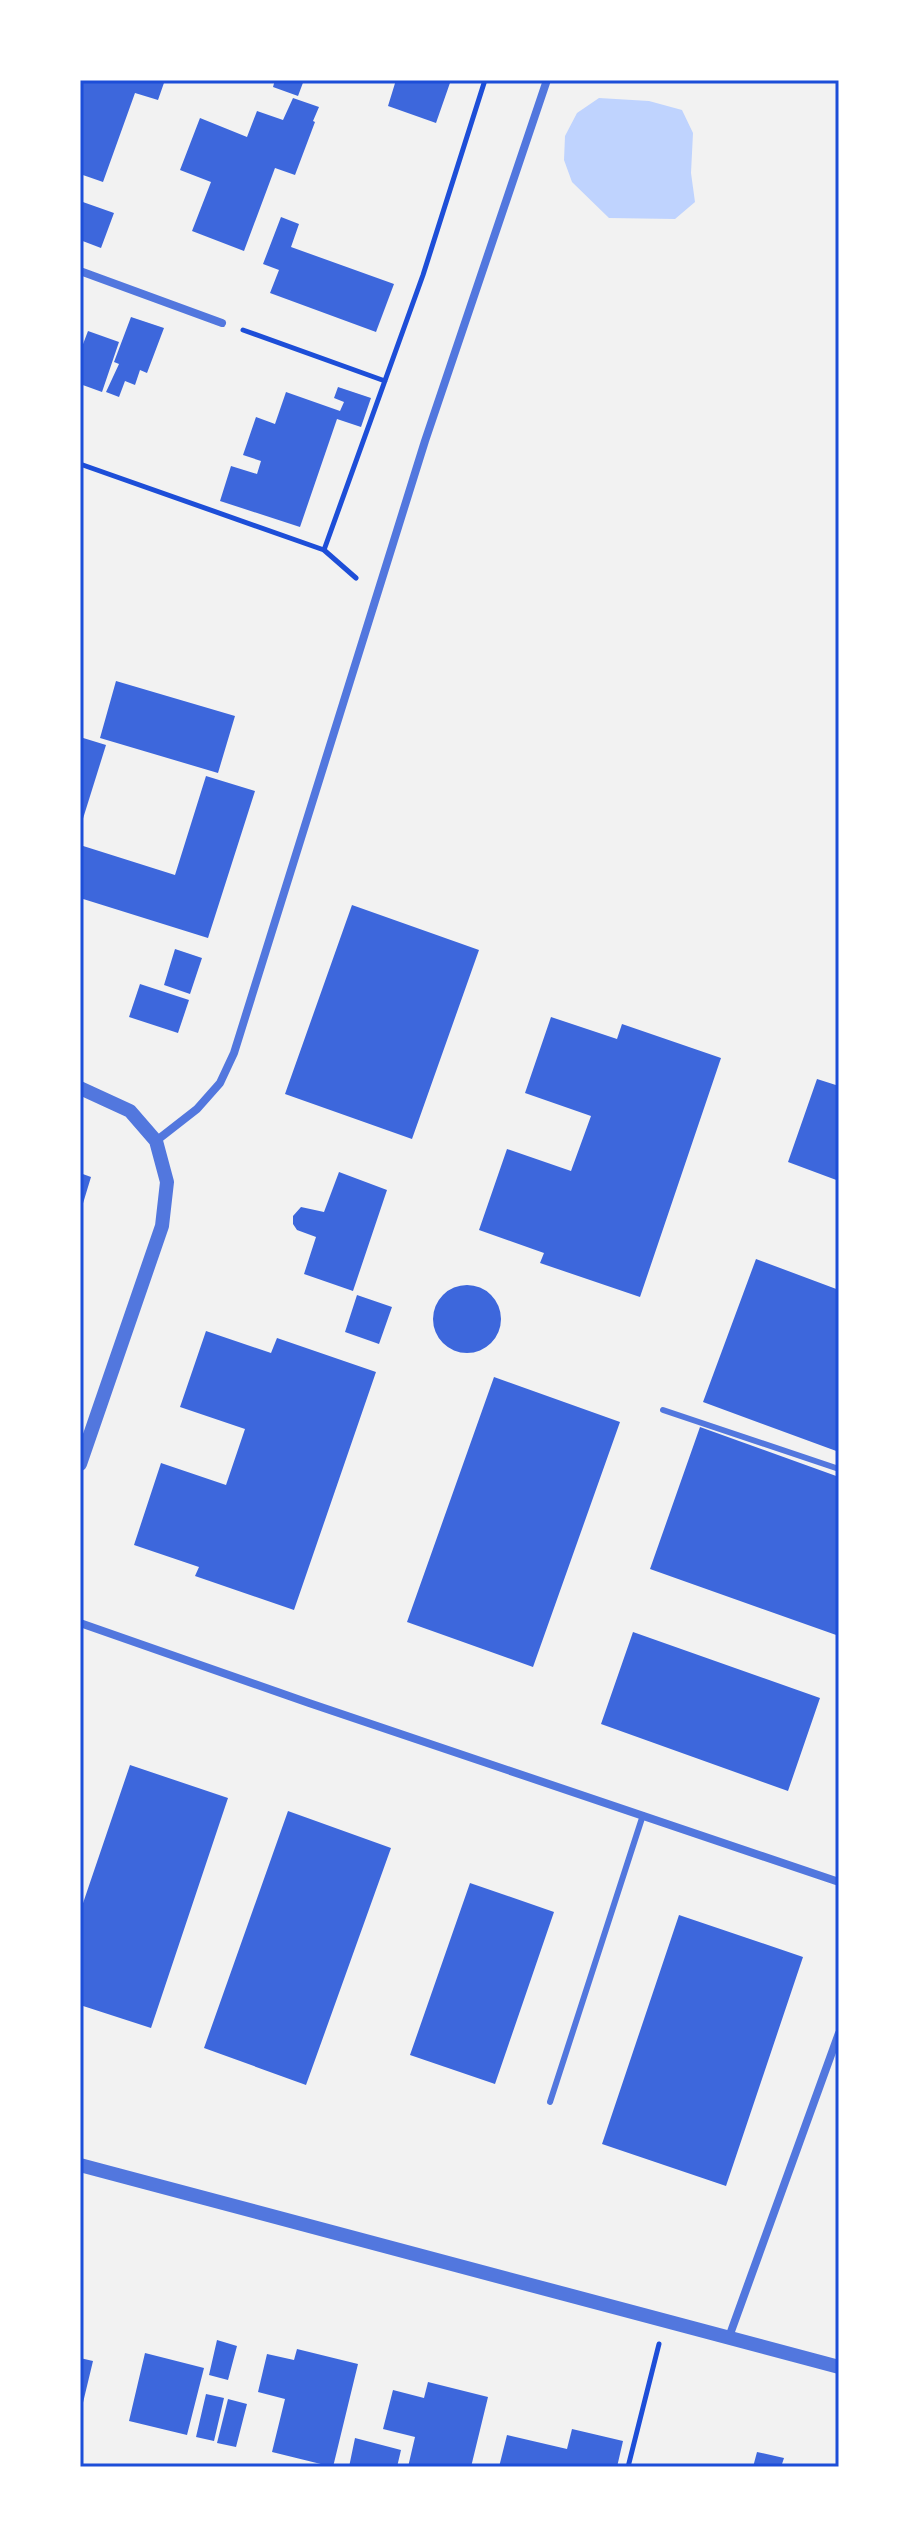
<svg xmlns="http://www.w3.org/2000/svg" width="919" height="2547" font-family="'DM Sans',sans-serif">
<rect width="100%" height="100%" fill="#f2f2f2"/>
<path fill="#bfd3fe" d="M 599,98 L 649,101 L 682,110 L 693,133 L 691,173 L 695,202 L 675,219 L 609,218 L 572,182 L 564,160 L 565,136 L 577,113 Z"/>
<path fill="#3d67dc" d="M 80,80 L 165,80 L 158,100 L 135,93 L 103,182 L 80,174 Z
M 275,80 L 304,80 L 298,96 L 273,87 Z
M 396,80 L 451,80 L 436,123 L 388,106 Z
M 293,98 L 319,107 L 313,121 L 315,122 L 295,175 L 275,168 L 244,251 L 192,231 L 211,182 L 180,170 L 200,118 L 247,137 L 257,111 L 283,120 Z
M 80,201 L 114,213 L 101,248 L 80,240 Z
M 281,217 L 299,224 L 291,247 L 394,284 L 376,332 L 270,293 L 279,270 L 263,264 Z
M 131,317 L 164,328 L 147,373 L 140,370 L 135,385 L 125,381 L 119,397 L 106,392 L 119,364 L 114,362 Z
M 88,331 L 119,342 L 102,392 L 80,384 L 80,352 Z
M 338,387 L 371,398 L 361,427 L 337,419 L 300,527 L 220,501 L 231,466 L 257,474 L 261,461 L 243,455 L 256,417 L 275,424 L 286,392 L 340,411 L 344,402 L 334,398 Z
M 116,681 L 235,716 L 218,773 L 100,738 Z
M 80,737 L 106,745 L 81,825 L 80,825 Z
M 206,776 L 255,791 L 208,938 L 80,898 L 80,845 L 175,875 Z
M 352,905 L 479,950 L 412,1139 L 285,1094 Z
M 175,949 L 202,958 L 190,994 L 164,985 Z
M 140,984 L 189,1000 L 178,1033 L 129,1017 Z
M 551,1017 L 617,1039 L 622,1024 L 721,1058 L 640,1297 L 540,1263 L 544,1253 L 479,1230 L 507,1149 L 571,1171 L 591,1116 L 525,1093 Z
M 817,1079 L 839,1086 L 839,1181 L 788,1162 Z
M 339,1172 L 387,1190 L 353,1291 L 304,1274 L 316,1237 L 297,1230 L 293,1224 L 293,1216 L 301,1207 L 324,1212 Z
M 80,1173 L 91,1177 L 81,1210 L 80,1210 Z
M 756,1259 L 839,1290 L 839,1452 L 703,1402 Z
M433 1319a34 34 0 1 1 68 0a34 34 0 1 1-68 0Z
M 357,1295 L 392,1307 L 379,1344 L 345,1332 Z
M 206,1331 L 271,1353 L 277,1338 L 376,1372 L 294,1610 L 195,1576 L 199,1567 L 134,1545 L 161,1463 L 226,1485 L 245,1429 L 180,1407 Z
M 494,1377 L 620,1422 L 533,1667 L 407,1622 Z
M 700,1427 L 839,1477 L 839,1636 L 650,1569 Z
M 633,1632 L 820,1698 L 788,1791 L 601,1724 Z
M 130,1765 L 228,1798 L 151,2028 L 80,2005 L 80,1912 Z
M 288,1811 L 391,1848 L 306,2085 L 204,2048 Z
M 470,1883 L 554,1912 L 495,2084 L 410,2055 Z
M 679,1915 L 803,1957 L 726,2186 L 602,2144 Z
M 217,2340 L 237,2346 L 228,2380 L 209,2375 Z
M 297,2349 L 358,2364 L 333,2467 L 272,2452 L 285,2399 L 258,2392 L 267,2354 L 294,2360 Z
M 145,2353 L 204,2368 L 187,2435 L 129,2421 Z
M 80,2358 L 93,2361 L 81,2411 L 80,2411 Z
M 428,2382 L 488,2397 L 471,2467 L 408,2467 L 415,2437 L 383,2429 L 393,2390 L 424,2398 Z
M 206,2394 L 224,2398 L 214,2441 L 196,2437 Z
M 228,2399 L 247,2404 L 236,2447 L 217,2443 Z
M 572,2429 L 623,2441 L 617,2467 L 499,2467 L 507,2435 L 567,2449 Z
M 355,2438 L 401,2450 L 397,2467 L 349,2467 Z
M 757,2452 L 784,2458 L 781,2467 L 753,2467 Z"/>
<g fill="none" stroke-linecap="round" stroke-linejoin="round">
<path stroke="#1d4ed8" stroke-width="5" d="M 243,330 L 385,381
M 80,464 L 324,550 L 423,275 L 485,80
M 324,550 L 356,578
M 628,2467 L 659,2344"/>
<path stroke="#5277de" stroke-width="6" d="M 663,1410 L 839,1469
M 550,2102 L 643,1815"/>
<path stroke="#5277de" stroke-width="8" d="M 80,271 L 222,323
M 156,1141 L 197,1109 L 220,1083 L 234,1053 L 425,441 L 547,80
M 80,1623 L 309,1703 L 839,1882
M 729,2337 L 839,2033"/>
<path stroke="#5277de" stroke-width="14" d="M 80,1088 L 130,1111 L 156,1141 L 167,1182 L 162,1226 L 80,1464
M 80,2165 L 839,2367"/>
</g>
<rect width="919" height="2547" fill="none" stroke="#ffffff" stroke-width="164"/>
<rect x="82" y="82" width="755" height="2383" fill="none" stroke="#1d4ed8" stroke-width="3"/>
</svg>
